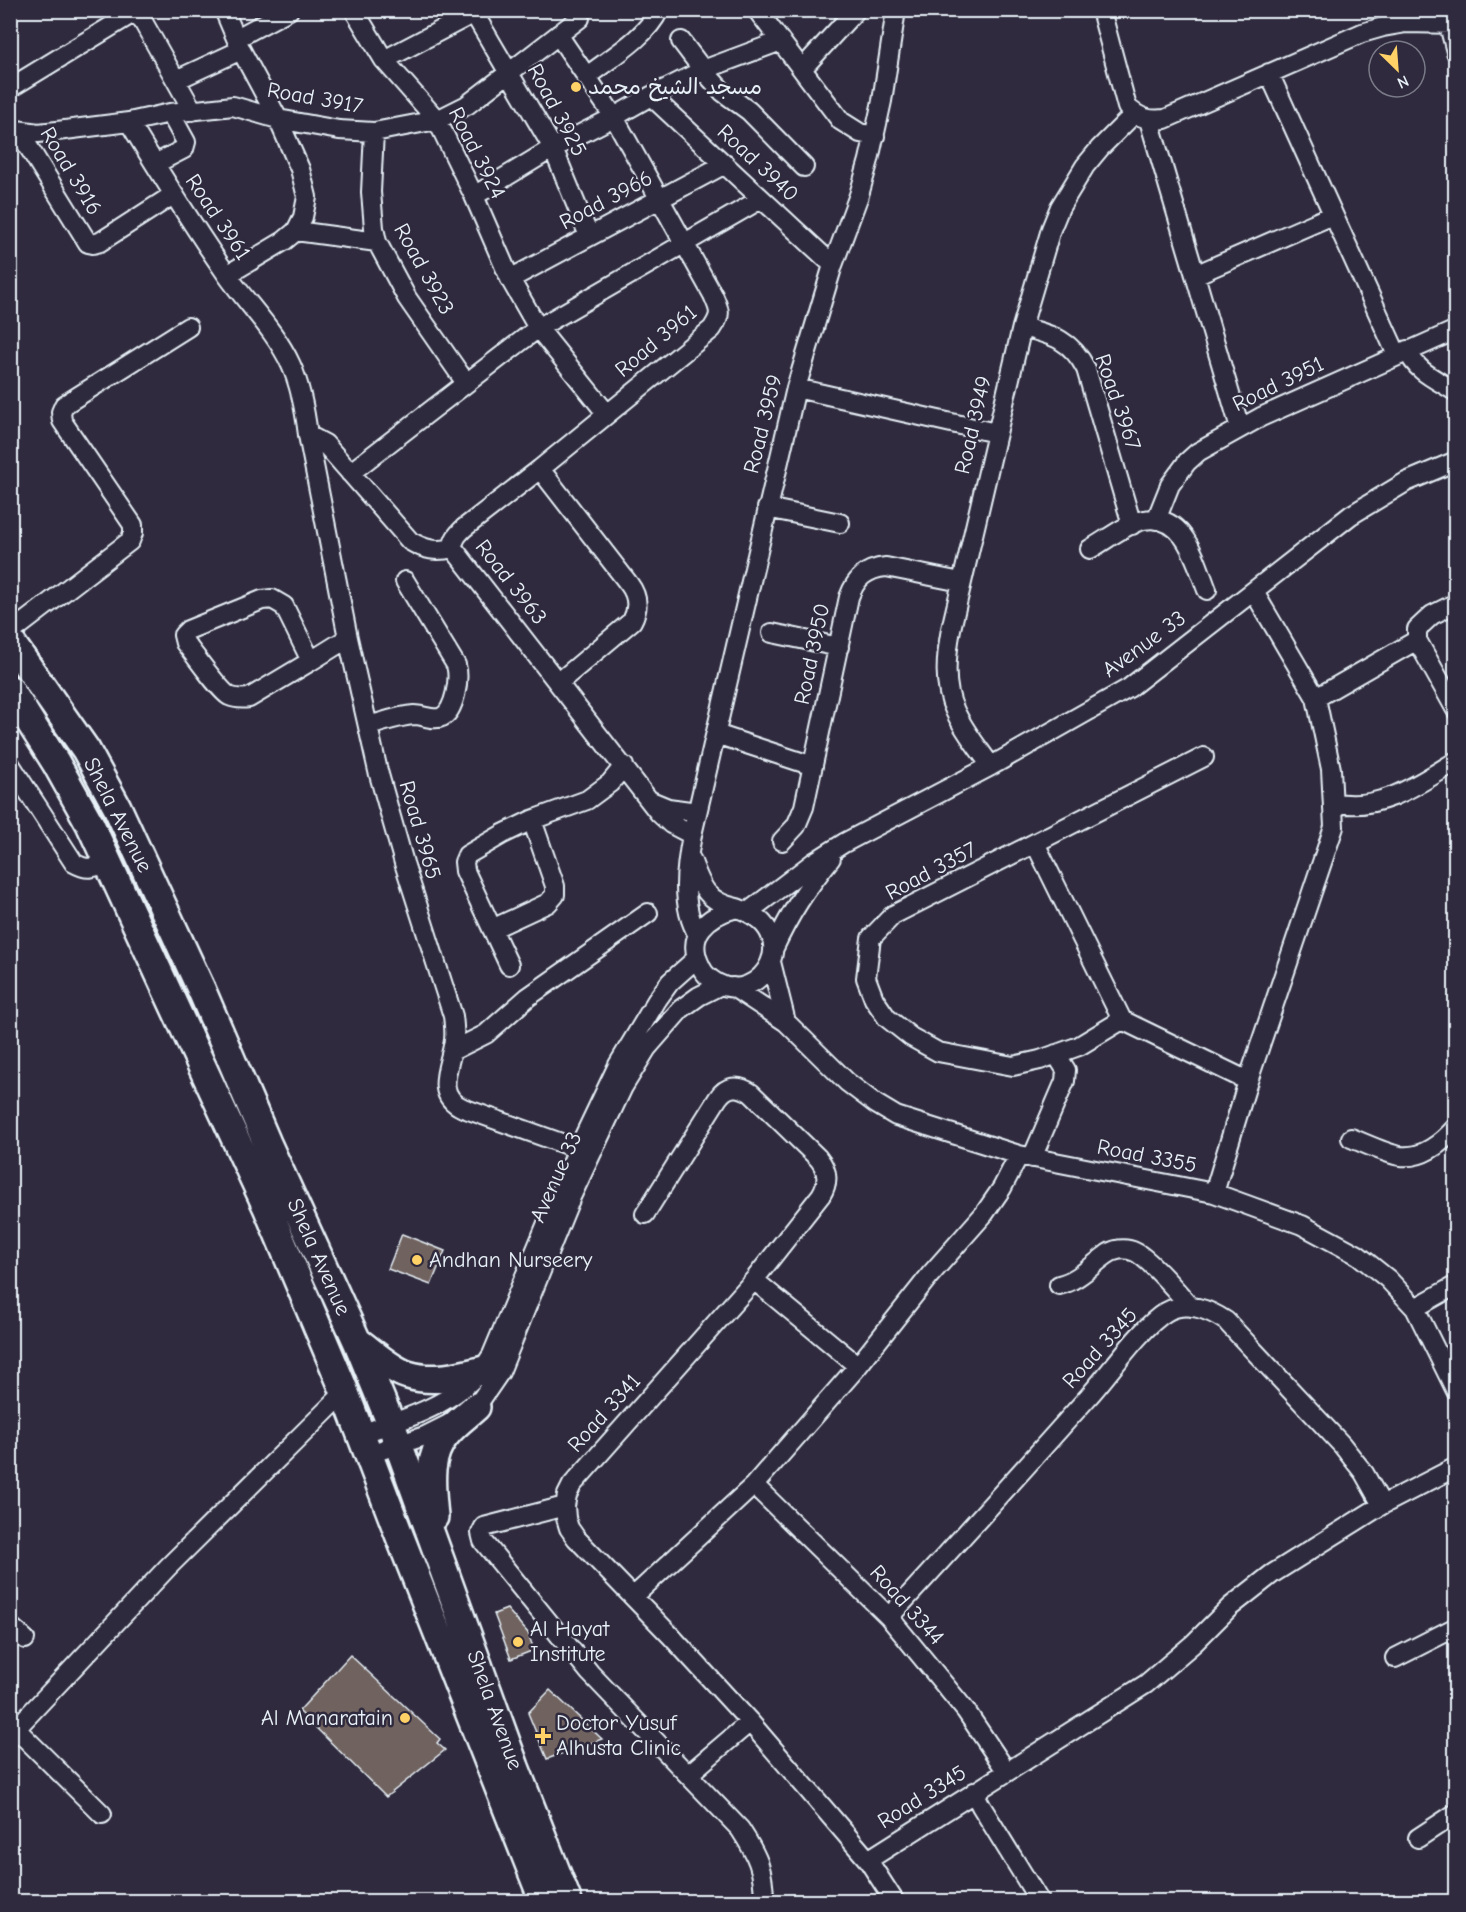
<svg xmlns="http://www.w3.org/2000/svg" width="1466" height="1912" font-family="'Comic Neue','Playpen Sans Arabic',sans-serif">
<rect width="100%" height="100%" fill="#2f2a3d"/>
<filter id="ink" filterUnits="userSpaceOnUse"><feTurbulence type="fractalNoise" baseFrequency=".0167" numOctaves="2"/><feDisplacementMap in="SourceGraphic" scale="12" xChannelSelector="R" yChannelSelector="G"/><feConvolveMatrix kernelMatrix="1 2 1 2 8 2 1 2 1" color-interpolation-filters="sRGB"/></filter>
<g filter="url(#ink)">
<path fill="#70625e" stroke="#e8f1f8" stroke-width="1.5" d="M 402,1234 L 445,1251 L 431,1285 L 388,1269 Z
M 507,1609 L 528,1633 L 534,1650 L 511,1659 L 494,1614 Z
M 350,1655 L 440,1739 L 437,1743 L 445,1750 L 386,1797 L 299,1711 Z
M 550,1690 L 602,1739 L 547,1759 L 528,1713 Z"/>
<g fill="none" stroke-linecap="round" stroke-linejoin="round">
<g stroke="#e8f1f8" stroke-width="22">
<path id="street" d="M 224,10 L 241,50 L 278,119 L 300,169 L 307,197 L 303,217 L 296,231 L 284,241 L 227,275
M 354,10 L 384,60 L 437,120 L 474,196 L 510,279 L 538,328 L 607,414
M 472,10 L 553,148 L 589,236
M 757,10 L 841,121 L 860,133 L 875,136
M 1101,10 L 1127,107 C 1139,118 1149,121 1165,119 L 1362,33 L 1383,27 L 1406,23 L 1456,24
M 1445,10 L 1456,52
M 137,11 L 193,111
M 237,38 L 289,10
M 681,41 L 703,70 L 723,92 L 749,111 L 804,167
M 384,60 L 474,13
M 802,69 L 856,10
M 1269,73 L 1397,355
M 586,77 C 610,58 646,38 659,10
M 176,80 L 241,50
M 10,88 L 138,10
M 651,96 L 833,265
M 1149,120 L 1195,275
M 129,122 C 160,173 191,223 225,272 C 246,303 275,330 291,365 C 301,387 305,411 308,435 L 348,638 L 378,771 L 404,863 L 453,1016 C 454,1024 455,1032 454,1040 C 451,1065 432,1094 463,1108 L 578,1149
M 10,129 L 38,133 L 57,131 L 129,122 L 170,113 L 233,106 L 278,119 L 339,130 L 374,132 L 437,120 L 467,105 L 580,18
M 18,130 L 88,243 L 93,244 L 100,242 L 173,195
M 374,132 L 371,192 L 374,228 L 377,242 L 407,298 L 466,383
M 155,164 L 184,149 L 186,142 L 170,113
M 474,196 L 553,148 L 614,117 L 651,96 L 703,70 L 781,41
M 296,231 L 377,242
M 510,279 L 725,164
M 1022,327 C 1052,335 1071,339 1086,369 L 1132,525
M 1407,350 C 1417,373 1436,379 1456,392
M 796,388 L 996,433
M 1240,428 L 1195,275 L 1333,215
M 308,435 L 325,444 L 410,541 C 425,550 436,552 453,548 L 659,813 L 671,824 L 692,835
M 540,469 L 629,584 C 638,596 639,608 632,621 L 558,683
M 350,473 L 538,328 L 761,199
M 767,508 L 840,523
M 1156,520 L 1170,485 L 1187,462 L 1198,452 L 1261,417 L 1456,330
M 453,548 C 453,539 458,534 464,528 L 540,469 L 712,329 C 722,314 720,311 713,295 L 614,117 L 559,36
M 1090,549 C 1105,541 1127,523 1144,520 C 1185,513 1196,562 1207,590
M 272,599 L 284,606 L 311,661 L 249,698 C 242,699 236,699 229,696 C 218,689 195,655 185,643 L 183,635 L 188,630 L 262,600 Z
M 1456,603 L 1432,615 L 1417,629 L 1417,640 L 1456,710
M 10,633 L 130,541 L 133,533 L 133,525 L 62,421 L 61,412 L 64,405 L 188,327
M 772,633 L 839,647
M 311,661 L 348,638
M 1316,698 L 1417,640
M 368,726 C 383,722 399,716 414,715 C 423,715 434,721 442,717 C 455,711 460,678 456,665 L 405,581
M 716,734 L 813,766
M 10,764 L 74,863 C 88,871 93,868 107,862
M 991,766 C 979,749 964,731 955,711 C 943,686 946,656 951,629 L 1022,327 L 1051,229 L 1060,207 L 1085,166 L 1100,148 L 1134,114
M 651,801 L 668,808 L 697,812
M 1333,802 C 1378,813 1419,784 1456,761
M 782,841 L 796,826 L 804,807 L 849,597 C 856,578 866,569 886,567 L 961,582
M 1035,843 L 1122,1020 L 1248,1081
M 691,859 C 701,886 706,902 737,908
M 737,908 C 808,932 760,1007 717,983 C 710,979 704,974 701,967 C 684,935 708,915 737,908 Z
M 748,912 L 814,862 L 844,843 L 991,766 L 1129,688 L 1351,515 L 1406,482 L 1456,461
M 492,929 L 548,903 L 555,895 L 555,886 L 532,820
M 698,935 C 680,906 686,866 692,835 L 796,388 L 833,265 L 859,195 L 869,160 L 882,101 L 896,10
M 773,950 C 790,913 806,889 831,858
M 771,962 L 786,1022
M 509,965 L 465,871 L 464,862 L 467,855 L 503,834 L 532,820 L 587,800 L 610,783 L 624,766
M 733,987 L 786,1022 L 847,1082 L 876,1104 L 896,1116 L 1019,1155 L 1214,1193 L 1302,1225 L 1358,1255 L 1388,1279 L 1415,1308 L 1456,1391
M 1122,1020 L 1079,1046 L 1040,1060 L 1013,1066 L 938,1052 L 911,1037 L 887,1018 L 874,999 L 866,978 L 871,938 L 893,915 L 1204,757
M 452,1051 L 486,1034 L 528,997 L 648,913
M 1351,1138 C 1364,1143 1387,1154 1400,1156 C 1423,1159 1442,1143 1456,1127
M 1032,1158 L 1065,1081 L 1066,1070 L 1056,1054
M 1214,1193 L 1248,1081 L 1334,827 L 1331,769 L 1316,698 L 1254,592
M 645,1214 L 718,1098 C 726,1086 738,1084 751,1093 L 818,1158 C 828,1170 829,1182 821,1195 L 754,1280 L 572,1485 L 567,1495 L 565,1506 L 566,1518 L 569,1528 L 576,1538 L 670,1635 L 750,1722 L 868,1860 L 895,1902
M 754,1280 L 858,1366
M 1059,1285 C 1077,1281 1090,1267 1105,1256 C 1113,1249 1125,1247 1135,1252 C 1149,1258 1179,1294 1191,1307
M 1415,1308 L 1456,1285
M 360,1434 C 409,1418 464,1402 492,1355 L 578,1149 L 618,1065 L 657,1000 L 670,982 L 697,958
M 369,1454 L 425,1436 L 451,1423 L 476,1407 L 500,1372 L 571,1197 L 623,1087 L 647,1048 L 681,1009 L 699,996 L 721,985
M 754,1485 L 889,1617 L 966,1711 L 1007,1772
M 565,1506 L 484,1527 L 481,1533 L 483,1541 L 590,1673 L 740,1829 C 757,1855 764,1869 764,1902
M 633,1597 L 754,1485 L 858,1366 L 930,1275 L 984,1214 L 1002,1188 L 1019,1155
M 889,1617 C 957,1544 1023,1470 1089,1396 C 1110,1373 1141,1327 1166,1312 C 1186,1300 1210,1310 1226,1321 L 1342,1445 L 1364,1473 L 1382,1505
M 10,1626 L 25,1639
M 1395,1658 L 1456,1627
M 16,1729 L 102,1814
M 10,1735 L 168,1567 L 345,1392
M 689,1774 L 750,1722
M 974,1792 L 981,1806 L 1040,1902
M 1418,1838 L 1456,1813
M 868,1860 L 1146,1684 L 1194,1643 L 1230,1607 L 1272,1574 L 1382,1505 L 1456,1467"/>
</g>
<g stroke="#e8f1f8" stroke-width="32">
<path id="secondary" d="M 10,641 L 86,750 L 117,807 L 202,991 L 267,1143 L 357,1341 L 391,1424 L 515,1767 L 568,1902
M 10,690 L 56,763 L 90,824 L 267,1207 L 342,1385 L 400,1537 L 544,1902
M 357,1341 C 371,1351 391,1370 408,1375 C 433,1383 460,1376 484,1370
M 434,1517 C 432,1490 426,1459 445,1436 C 453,1425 466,1416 476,1407"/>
</g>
<use href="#street" stroke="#2f2a3d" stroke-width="18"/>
<use href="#secondary" stroke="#2f2a3d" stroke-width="27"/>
</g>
</g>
<g fill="#ffd166" stroke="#2f2a3d" stroke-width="2">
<circle cx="576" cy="87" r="6"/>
<circle cx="417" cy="1260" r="6"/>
<circle cx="518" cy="1642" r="6"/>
<circle cx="405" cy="1718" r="6"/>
<path d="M540 1727h6v6h6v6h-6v6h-6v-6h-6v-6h6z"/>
</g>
<g text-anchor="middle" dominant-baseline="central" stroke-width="5" stroke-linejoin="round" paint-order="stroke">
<g font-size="22" fill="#e8f1f8" stroke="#2f2a3d" text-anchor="start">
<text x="588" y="87">مسجد الشيخ محمد</text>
<text x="429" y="1260">Andhan Nurseery</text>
<text x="530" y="1629">Al Hayat<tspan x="530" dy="25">Institute</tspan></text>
<text x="393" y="1718" text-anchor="end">Al Manaratain</text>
<text x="556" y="1723">Doctor Yusuf<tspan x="556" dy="25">Alhusta Clinic</tspan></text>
</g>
<g font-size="22" fill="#e8f1f8" stroke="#2f2a3d">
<text transform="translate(315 98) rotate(10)">Road 3917</text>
<text transform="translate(557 110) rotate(62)">Road 3925</text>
<text transform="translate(477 153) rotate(63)">Road 3924</text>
<text transform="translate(758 163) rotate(43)">Road 3940</text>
<text transform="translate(71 171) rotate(59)">Road 3916</text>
<text transform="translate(606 200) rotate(-28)">Road 3966</text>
<text transform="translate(218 217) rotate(56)">Road 3961</text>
<text transform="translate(424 269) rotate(61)">Road 3923</text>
<text transform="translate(656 341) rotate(-40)">Road 3961</text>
<text transform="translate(1278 384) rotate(-26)">Road 3951</text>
<text transform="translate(1118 402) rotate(71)">Road 3967</text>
<text transform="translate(763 424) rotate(-76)">Road 3959</text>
<text transform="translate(973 425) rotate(-77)">Road 3949</text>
<text transform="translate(511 582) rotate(52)">Road 3963</text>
<text transform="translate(1144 644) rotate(-36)">Avenue 33</text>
<text transform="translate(812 654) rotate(-78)">Road 3950</text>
<text transform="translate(118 815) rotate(63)">Shela Avenue</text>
<text transform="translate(420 830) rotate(74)">Road 3965</text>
<text transform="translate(931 871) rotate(-28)">Road 3357</text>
<text transform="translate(1147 1156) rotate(11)">Road 3355</text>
<text transform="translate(556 1177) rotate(-66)">Avenue 33</text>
<text transform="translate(319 1257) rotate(66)">Shela Avenue</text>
<text transform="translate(1100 1348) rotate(-48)">Road 3345</text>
<text transform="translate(604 1413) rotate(-48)">Road 3341</text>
<text transform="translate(907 1605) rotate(48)">Road 3344</text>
<text transform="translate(495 1710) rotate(70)">Shela Avenue</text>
<text transform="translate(922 1797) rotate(-32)">Road 3345</text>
</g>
</g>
<rect width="1466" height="1912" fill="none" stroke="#2f2a3d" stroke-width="36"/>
<rect x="18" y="18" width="1430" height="1876" fill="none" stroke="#e8f1f8" stroke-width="2" filter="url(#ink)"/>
<g transform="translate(1397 69) rotate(155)"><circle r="28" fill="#2f2a3d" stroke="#797a88" stroke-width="1.5"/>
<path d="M0-4.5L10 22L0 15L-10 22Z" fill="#ffd166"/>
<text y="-9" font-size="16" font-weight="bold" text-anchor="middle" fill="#e8f1f8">N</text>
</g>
</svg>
